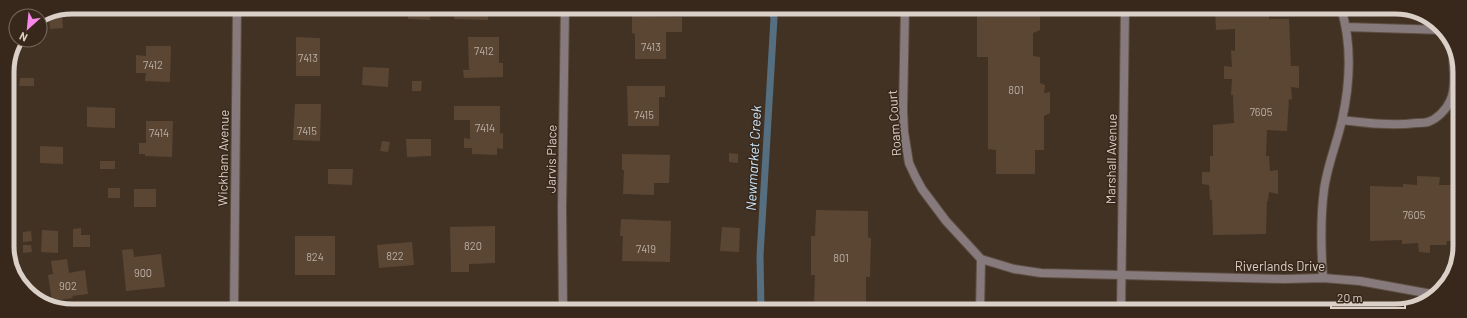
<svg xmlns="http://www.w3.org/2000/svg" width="1467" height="318" font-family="Barlow,sans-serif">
<rect width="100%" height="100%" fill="#423224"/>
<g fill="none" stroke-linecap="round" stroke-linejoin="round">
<path stroke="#556f81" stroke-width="7" d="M 761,310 L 760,256 L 774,18 L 770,8"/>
</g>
<path fill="#5b4634" d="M 132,7 L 162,7 L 162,16 L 122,15 L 122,11 L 132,11 Z
M 408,7 L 430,7 L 430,20 L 408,19 Z
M 443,7 L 494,7 L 494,10 L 488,10 L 488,20 L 454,19 L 455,11 L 443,11 Z
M 977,8 L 1040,9 L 1040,30 L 1033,33 L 1033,56 L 1040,57 L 1040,83 L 1045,85 L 1044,93 L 1050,92 L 1050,113 L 1044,116 L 1044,150 L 1035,150 L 1035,174 L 996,174 L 996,150 L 988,149 L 988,57 L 977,57 Z
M 1215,8 L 1269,8 L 1269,19 L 1289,19 L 1291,66 L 1299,66 L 1299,88 L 1291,87 L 1292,100 L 1289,99 L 1287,131 L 1267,130 L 1266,156 L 1269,156 L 1270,171 L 1278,170 L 1278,194 L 1269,192 L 1268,201 L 1267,201 L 1266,234 L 1213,235 L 1212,200 L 1210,200 L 1209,185 L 1202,184 L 1202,172 L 1210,172 L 1210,156 L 1213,156 L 1213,125 L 1234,123 L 1233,95 L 1231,95 L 1232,79 L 1224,79 L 1224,66 L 1232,67 L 1231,50 L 1235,51 L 1235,29 L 1216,30 Z
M 62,16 L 63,28 L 50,29 L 49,17 Z
M 632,16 L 682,17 L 682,32 L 666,32 L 666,59 L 635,59 L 635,34 L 632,33 Z
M 296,37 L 320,38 L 320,76 L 296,76 Z
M 468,37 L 499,37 L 499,63 L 503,63 L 503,77 L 464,78 L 463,70 L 469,70 Z
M 146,46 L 171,46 L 170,82 L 145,81 L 146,73 L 136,73 L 136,55 L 146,56 Z
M 363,67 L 389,68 L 388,87 L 362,85 Z
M 20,78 L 34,78 L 34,86 L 19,86 Z
M 412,81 L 422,81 L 421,91 L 412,91 Z
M 627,86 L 665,86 L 665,97 L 659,97 L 659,126 L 628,126 Z
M 295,104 L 321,104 L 320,141 L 293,140 Z
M 454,106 L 500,106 L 500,134 L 503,133 L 503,149 L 497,148 L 497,155 L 472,154 L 472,148 L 464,148 L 464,138 L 470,139 L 470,120 L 454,120 Z
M 87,107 L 115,108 L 115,128 L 87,127 Z
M 146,121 L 173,121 L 172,157 L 145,156 L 145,154 L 139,154 L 139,143 L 146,143 Z
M 406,139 L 431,139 L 431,156 L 407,157 Z
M 382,141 L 390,142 L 388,152 L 380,151 Z
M 40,146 L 63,147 L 63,164 L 40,163 Z
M 729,153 L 738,154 L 738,163 L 729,162 Z
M 622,154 L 670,155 L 669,183 L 654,183 L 654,195 L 623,194 L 624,170 L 622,170 Z
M 100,161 L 115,161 L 115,169 L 100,169 Z
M 328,169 L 353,169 L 352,185 L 328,184 Z
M 1417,176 L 1440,177 L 1439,185 L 1451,185 L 1451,188 L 1459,188 L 1459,241 L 1447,241 L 1446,245 L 1430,245 L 1430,253 L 1419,252 L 1418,243 L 1402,244 L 1402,240 L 1370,241 L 1370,186 L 1403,187 L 1403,184 L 1417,185 Z
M 108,188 L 120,188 L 120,198 L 108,198 Z
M 134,189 L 156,189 L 156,207 L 134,207 Z
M 816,210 L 868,211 L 868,238 L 871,238 L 870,277 L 866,277 L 866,305 L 878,306 L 878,310 L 826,310 L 827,303 L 814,303 L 815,275 L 811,275 L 811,236 L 815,236 Z
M 621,219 L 671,221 L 670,262 L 622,261 L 623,236 L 620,236 Z
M 495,226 L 495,263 L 469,264 L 469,272 L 451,272 L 450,227 Z
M 722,227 L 740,228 L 739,252 L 720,251 Z
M 81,228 L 81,235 L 90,235 L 90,247 L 73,247 L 73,229 Z
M 42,230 L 58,231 L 58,253 L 41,252 Z
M 31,231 L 32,241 L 23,242 L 23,232 Z
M 295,236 L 335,236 L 335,275 L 295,275 Z
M 412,242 L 414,265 L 379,268 L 377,245 Z
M 23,245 L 31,245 L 32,252 L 23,253 Z
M 133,249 L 134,257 L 161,254 L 165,287 L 126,291 L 122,250 Z
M 67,259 L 69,273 L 85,270 L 88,294 L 72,296 L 73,298 L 52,301 L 48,275 L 53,274 L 51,261 Z"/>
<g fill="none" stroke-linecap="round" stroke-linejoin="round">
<g stroke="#5e4e42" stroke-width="10">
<path id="service" d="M 1346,27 L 1443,30
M 1342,120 C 1367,123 1391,126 1416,123 C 1419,123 1424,123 1428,122 C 1437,119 1446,110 1450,101 C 1457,88 1453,61 1452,46
M 1323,278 C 1321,249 1320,220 1324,190 C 1327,166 1337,143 1342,120 C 1350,84 1352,44 1341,8"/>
</g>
<g stroke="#5e4e42" stroke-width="10">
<path id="minor" d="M 905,8 L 903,110 L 904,132 L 909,163 L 915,176 L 922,189 L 946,221 L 981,259 L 1014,269 L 1041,273 L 1285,279 L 1323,278 L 1360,281 L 1437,295
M 234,310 L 237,7
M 563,310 L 562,208 L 565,7
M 980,311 L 981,259"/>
</g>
<g stroke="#5e4e42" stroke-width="10">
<path id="tertiary" d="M 1121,311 L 1125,8"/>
</g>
<use href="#service" stroke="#867a7c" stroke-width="8"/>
<use href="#minor" stroke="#867a7c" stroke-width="8"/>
<use href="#tertiary" stroke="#867a7c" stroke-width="8"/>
</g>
<g text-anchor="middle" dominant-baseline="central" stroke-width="3" stroke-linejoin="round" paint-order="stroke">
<g font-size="11" fill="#bbaea3">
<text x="651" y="46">7413</text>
<text x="484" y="50">7412</text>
<text x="308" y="57">7413</text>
<text x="153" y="64">7412</text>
<text x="1016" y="89">801</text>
<text x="1261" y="111">7605</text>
<text x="644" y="114">7415</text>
<text x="485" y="127">7414</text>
<text x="307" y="130">7415</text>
<text x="159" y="132">7414</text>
<text x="1414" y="214">7605</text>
<text x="473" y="245">820</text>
<text x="646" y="248">7419</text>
<text x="395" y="255">822</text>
<text x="315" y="256">824</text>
<text x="841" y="257">801</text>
<text x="143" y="272">900</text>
<text x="68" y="285">902</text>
</g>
<g font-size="13" fill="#dbd0c8" stroke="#38281b">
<text transform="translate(894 123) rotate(-94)">Roam Court</text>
<text transform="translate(223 158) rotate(-89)">Wickham Avenue</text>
<text transform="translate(551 159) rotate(-89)">Jarvis Place</text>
<text transform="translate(1111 159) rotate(-89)">Marshall Avenue</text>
<text x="1280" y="266">Riverlands Drive</text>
</g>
<g font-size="14" font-style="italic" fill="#c7e4fa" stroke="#38281b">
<text transform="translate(753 158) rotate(-87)">Newmarket Creek</text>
</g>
</g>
<path d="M0 0H1467V318H0ZM72 14H1395A58 58 0 0 1 1453 72V246A58 58 0 0 1 1395 304H72A58 58 0 0 1 14 246V72A58 58 0 0 1 72 14Z" fill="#38281b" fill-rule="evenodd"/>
<path fill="none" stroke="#dbd0c8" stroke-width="5" d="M72 14H1395A58 58 0 0 1 1453 72V246A58 58 0 0 1 1395 304H72A58 58 0 0 1 14 246V72A58 58 0 0 1 72 14Z"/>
<g transform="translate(28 28) rotate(207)"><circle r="19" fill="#38281b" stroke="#796b60"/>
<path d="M0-3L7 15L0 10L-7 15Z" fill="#f888ea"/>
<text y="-6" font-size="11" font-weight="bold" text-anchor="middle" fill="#dbd0c8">N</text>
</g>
<path d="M1331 302v6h74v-6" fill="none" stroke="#dbd0c8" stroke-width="2"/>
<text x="1337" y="302" font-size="12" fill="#dbd0c8" stroke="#38281b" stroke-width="3" paint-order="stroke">20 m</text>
</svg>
